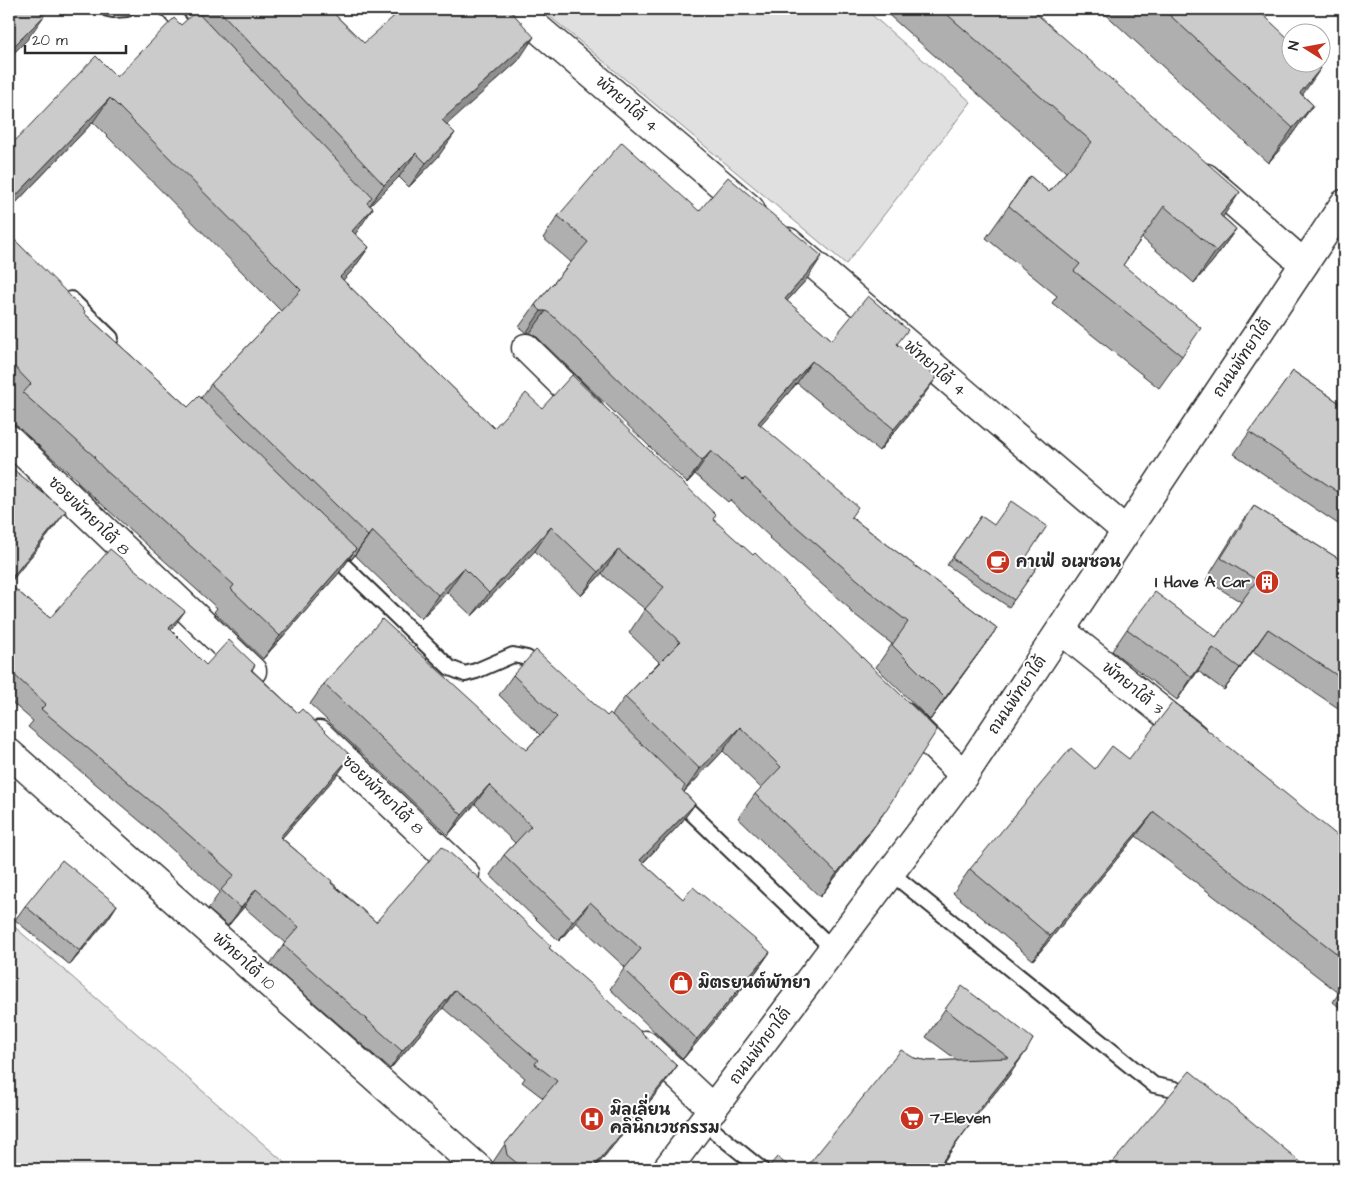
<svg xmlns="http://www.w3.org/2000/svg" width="1353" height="1178" font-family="'Architects Daughter','Playpen Sans Thai',sans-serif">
<rect width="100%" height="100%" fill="#fff"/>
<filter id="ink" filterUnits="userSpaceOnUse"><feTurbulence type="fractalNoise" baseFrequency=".02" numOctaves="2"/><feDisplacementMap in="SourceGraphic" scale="10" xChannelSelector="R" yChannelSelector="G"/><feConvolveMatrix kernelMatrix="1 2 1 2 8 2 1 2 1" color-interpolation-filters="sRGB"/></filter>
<g filter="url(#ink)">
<path fill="#e0e0e0" stroke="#868686" d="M 541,9 L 865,9 L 971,102 L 846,264 Z
M 9,922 L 292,1169 L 9,1169 Z"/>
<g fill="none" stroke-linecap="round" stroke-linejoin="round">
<g stroke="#2b2b2b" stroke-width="18">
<path id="lane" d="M 108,9 L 113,10 L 127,9
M 167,9 L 195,39
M 71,299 L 111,338
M 332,554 L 450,668 L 465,674 L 476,671 L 513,655 L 527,658 L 542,670
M 677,799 L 833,949
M 891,873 L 1154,1085 L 1175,1089 L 1189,1101
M 703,1122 L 761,1169"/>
</g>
<g stroke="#2b2b2b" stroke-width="31">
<path id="street" d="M 515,9 L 750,209
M 1206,178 L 1304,264
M 788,242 L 1126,531
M 526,348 L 589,410
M 9,439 L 252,671
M 1061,630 L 1194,737
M 903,716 L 964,775
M 319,735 L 465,874
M 9,753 L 479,1169
M 645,1045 L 713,1109"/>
</g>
<g stroke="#2b2b2b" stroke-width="31">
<path id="secondary" d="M 667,1169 L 964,775 L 1344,204"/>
</g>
<use href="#lane" stroke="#fff" stroke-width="14"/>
<use href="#street" stroke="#fff" stroke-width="28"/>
<use href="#secondary" stroke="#fff" stroke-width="28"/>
</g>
<path fill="#afafaf" stroke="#2b2b2b" d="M 200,9 L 329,9 L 364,43 L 518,61 L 446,124 L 438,157 L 409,187 L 399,177 L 370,206 L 373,208 L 355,234 L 369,247 L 352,271 L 343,280 L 494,428 L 542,408 L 713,519 L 869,834 L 820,897 L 738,818 L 755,794 L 761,788 L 723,751 L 684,792 L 695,804 L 681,823 L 643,863 L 683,899 L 770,952 L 756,972 L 683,1059 L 610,989 L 625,967 L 576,922 L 559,941 L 490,875 L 504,855 L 515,843 L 475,804 L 448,835 L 310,704 L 324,684 L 526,750 L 540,735 L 499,695 L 513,675 L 607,716 L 612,715 L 625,697 L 659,662 L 629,633 L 645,609 L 605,577 L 602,573 L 581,596 L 535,551 L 472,616 L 447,592 L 421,619 L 355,555 L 351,560 L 350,558 L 339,573 L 263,659 L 214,612 L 217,608 L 77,482 L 78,481 L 9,419 L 9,413 L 13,406 L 9,402 L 9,234 L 84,313 L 188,407 L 201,398 L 211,384 L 281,311 L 93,122 L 9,210 L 9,137 L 14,142 L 117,77 L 198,13 Z
M 882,9 L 1031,9 L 1223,217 L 1236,229 L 1213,261 L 1194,283 L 1142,238 L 1123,265 L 1182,356 L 1159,388 L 1052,303 L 1057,296 L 986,238 L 1030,176 L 1049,192 L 1066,172 Z
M 1100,9 L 1257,9 L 1303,95 L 1313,105 L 1288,140 L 1268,163 Z
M 699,211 L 807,279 L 787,301 L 832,340 L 898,345 L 921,399 L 879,451 L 797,383 L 760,425 L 851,517 L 997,628 L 930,720 L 876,667 L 892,644 L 849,610 L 850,609 L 769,538 L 770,537 L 730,500 L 728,502 L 695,474 L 687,483 L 537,337 L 530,333 L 526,333 L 519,327 L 535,305 L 571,262 L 543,238 L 558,216 Z
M 1293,371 L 1344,406 L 1344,528 L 1234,454 Z
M 9,466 L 53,529 L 9,584 L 50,618 L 171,630 L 206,665 L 255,665 L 252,670 L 298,713 L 351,756 L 338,774 L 282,838 L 376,922 L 549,948 L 677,1066 L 664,1084 L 594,1169 L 493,1169 L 493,1162 L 505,1144 L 543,1098 L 522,1082 L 525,1078 L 443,1008 L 390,1069 L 270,964 L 285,943 L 244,907 L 228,926 L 208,909 L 220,892 L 147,827 L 28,727 L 33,721 L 9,700 Z
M 1254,506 L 1344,562 L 1344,712 L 1253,651 L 1224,690 L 1198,671 L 1177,700 L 1112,651 L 1127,629 L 1216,637 L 1241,602 L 1206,580 L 1238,528 Z
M 981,516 L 1025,559 L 1037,567 L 1009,607 L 947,565 Z
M 1129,759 L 1344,841 L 1344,1011 L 1333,1002 L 1339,993 L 1136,836 L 1033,960 L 953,893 L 970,869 L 1095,769 Z
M 117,905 L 108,919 L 70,965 L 15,920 L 25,906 Z
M 945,1009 L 1033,1039 L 1008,1077 L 971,1122 L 942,1164 L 805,1169 L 914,1058 L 929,1061 L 957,1060 L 926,1037 Z"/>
<path fill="#8e8e8e" stroke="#2b2b2b" d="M 44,16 L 27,40 L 9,58 L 9,51 Z
M 534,37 L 518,61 L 425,144 L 442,120 Z
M 1321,68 L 1297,103 L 1300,93 Z
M 110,98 L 93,122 L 9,210 L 9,203 Z
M 1313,105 L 1288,140 L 1268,163 L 1293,128 Z
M 455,133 L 438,157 L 409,187 L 426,163 Z
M 416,153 L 399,177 L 367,209 L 384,185 Z
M 1240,192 L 1218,224 L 1220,215 Z
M 373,208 L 357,232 L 336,255 L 352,231 Z
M 1236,229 L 1213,261 L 1194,283 L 1216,251 Z
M 369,247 L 352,271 L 323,301 L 340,277 Z
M 822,256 L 807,279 L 769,321 L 785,299 Z
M 541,311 L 546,311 L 530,333 L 526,333 Z
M 812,361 L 797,383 L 743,445 L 758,423 Z
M 937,377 L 921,399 L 879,451 L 894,429 Z
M 711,451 L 695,474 L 687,483 L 702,461 Z
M 66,511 L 53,529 L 9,584 L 9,581 Z
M 551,527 L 535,551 L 472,616 L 489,593 Z
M 372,531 L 355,555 L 351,560 L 368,536 Z
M 356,549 L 339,573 L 263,659 L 280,636 Z
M 619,549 L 602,573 L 581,596 L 598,572 Z
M 464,568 L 447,592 L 421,619 L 438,595 Z
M 185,611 L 172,629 L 156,646 L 169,628 Z
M 997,628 L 981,650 L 930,720 L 945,698 Z
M 1268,629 L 1253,651 L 1224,690 L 1240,668 Z
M 1213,648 L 1198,671 L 1177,700 L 1192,677 Z
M 740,727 L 723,751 L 683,793 L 700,769 Z
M 351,756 L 338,774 L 267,855 L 280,837 Z
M 489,785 L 475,804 L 448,835 L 462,815 Z
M 695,804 L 681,823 L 626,880 L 640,860 Z
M 886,810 L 869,834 L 820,897 L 837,873 Z
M 1154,812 L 1136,836 L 1033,960 L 1050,936 Z
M 256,889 L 244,907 L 228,926 L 241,908 Z
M 590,902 L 576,922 L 559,941 L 573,921 Z
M 117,905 L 108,919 L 70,965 L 80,951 Z
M 770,952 L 756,972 L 683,1059 L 697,1039 Z
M 455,990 L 443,1008 L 390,1069 L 402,1051 Z
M 1027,1050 L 1008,1077 L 950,1148 L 970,1121 Z
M 677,1066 L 664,1084 L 594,1169 L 592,1169 Z
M 972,1122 L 952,1150 L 938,1169 L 937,1169 Z"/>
<path fill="#cbcbcb" stroke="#2b2b2b" d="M 9,9 L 36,9 L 44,16 L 9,51 Z
M 218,9 L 329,9 L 364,43 L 402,9 L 477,9 L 479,11 L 482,9 L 509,9 L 534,37 L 442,120 L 455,133 L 426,163 L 416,153 L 384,185 Z
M 941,9 L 1031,9 L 1240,192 L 1220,215 L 1236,229 L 1216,251 L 1164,206 L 1123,265 L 1201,328 L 1182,356 L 1074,271 L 1080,264 L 1009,206 L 1030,176 L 1049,192 L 1092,142 Z
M 1163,9 L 1257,9 L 1290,40 L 1290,62 L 1315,62 L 1321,68 L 1300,93 L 1313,105 L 1293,128 Z
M 196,11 L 372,197 L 367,203 L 373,208 L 352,231 L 369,247 L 340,277 L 494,428 L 526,393 L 542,408 L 572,375 L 716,515 L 713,519 L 753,555 L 755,553 L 937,730 L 886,810 L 837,873 L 755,794 L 781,767 L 740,727 L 700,769 L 625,697 L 680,642 L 645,609 L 664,587 L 622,553 L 619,549 L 598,572 L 551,527 L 489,593 L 464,568 L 438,595 L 372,531 L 368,536 L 211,384 L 301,290 L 110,98 L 9,203 L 9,137 L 14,142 L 96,56 L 117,77 L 174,18 L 181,25 Z
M 622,142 L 699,211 L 728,177 L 822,256 L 785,299 L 832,340 L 868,296 L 908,330 L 897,344 L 937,377 L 894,429 L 812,361 L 758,423 L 858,507 L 851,517 L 997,628 L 945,698 L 892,645 L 908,622 L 865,588 L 866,587 L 784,516 L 785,515 L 745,478 L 743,480 L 711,451 L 702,461 L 552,315 L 546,311 L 541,311 L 535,305 L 588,242 L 558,216 Z
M 9,234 L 85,311 L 84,313 L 188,407 L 199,396 L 356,549 L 280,636 L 231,589 L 234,585 L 103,468 L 94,458 L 95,457 L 23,393 L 31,384 L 9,361 Z
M 1293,371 L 1344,406 L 1344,496 L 1249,432 Z
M 9,466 L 66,511 L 9,581 Z
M 1011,501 L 1047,526 L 1025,559 L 1037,567 L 1014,600 L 952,558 L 981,516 L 994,525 Z
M 1254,506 L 1344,562 L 1344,680 L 1268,629 L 1240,668 L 1213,648 L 1192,677 L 1127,629 L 1155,592 L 1216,637 L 1257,580 L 1221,558 Z
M 110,549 L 185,611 L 169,628 L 206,665 L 229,640 L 255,665 L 251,670 L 298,713 L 302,709 L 351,756 L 280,837 L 332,881 L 331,883 L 376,922 L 442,846 L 481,880 L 551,946 L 549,948 L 588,982 L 677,1066 L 592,1169 L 524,1169 L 507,1155 L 505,1144 L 557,1081 L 535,1064 L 538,1060 L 455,990 L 402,1051 L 283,945 L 299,927 L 256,889 L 241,908 L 221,890 L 234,875 L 160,809 L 41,709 L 46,704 L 9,670 L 9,584 L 50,618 Z
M 382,619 L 526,750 L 557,717 L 513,675 L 536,650 L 607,716 L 610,713 L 685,786 L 682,790 L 695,804 L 640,860 L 683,899 L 693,887 L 770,952 L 697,1039 L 624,969 L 641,949 L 590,902 L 573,921 L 504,855 L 531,826 L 489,785 L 462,815 L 324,684 Z
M 1173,702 L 1344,841 L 1344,959 L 1154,812 L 1050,936 L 970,869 L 1071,748 L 1095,769 L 1112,746 L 1129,759 Z
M 9,755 L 12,757 L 9,761 Z
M 62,860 L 117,905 L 80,951 L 25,906 Z
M 962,986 L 995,1011 L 998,1011 L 1033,1039 L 1027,1050 L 970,1121 L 972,1122 L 941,1163 L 946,1166 L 944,1169 L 805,1169 L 901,1050 L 914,1058 L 929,1061 L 1009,1058 L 945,1009 Z
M 1190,1071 L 1309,1169 L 1107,1169 Z
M 777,1157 L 792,1169 L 767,1169 Z
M 382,1162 L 390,1169 L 376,1169 Z"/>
</g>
<defs>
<g id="cafe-disc" transform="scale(1.25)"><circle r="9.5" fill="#c8321e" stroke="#fff"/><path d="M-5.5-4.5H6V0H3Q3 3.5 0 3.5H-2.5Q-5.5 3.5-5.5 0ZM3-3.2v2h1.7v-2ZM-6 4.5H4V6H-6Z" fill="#fff"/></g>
<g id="building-disc" transform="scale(1.25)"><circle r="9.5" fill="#c8321e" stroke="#fff"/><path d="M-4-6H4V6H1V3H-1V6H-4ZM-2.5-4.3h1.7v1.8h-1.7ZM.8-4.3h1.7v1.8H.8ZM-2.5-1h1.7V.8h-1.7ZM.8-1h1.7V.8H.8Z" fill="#fff"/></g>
<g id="shop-disc" transform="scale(1.25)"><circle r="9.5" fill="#c8321e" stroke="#fff"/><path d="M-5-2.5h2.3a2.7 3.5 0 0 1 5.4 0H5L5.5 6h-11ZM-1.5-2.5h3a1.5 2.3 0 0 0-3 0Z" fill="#fff"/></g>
<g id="supermarket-disc" transform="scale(1.25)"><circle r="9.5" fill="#c8321e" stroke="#fff"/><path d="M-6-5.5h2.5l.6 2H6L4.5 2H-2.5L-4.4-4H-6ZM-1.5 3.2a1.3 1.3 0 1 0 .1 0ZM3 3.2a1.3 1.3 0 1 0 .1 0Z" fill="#fff"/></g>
<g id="hospital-disc" transform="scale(1.25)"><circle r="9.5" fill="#c8321e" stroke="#fff"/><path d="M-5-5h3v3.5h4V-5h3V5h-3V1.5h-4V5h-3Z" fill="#fff"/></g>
</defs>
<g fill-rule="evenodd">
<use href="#cafe-disc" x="998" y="562"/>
<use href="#building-disc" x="1267" y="582"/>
<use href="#shop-disc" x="681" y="983"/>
<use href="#supermarket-disc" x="912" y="1118"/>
<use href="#hospital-disc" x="592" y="1119"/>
</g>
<g text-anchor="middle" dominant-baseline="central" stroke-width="4" stroke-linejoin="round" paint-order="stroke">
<g font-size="16" fill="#2b2b2b" stroke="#fff">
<text transform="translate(627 104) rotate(41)">พัทยาใต้ 4</text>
<text transform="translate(1242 358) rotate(-56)">ถนนพัทยาใต้</text>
<text transform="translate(935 368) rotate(41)">พัทยาใต้ 4</text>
<text transform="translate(89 516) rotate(44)">ซอยพัทยาใต้ 8</text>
<text transform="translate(1133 688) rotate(39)">พัทยาใต้ 3</text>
<text transform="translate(1017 695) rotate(-56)">ถนนพัทยาใต้</text>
<text transform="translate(383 795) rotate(44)">ซอยพัทยาใต้ 8</text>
<text transform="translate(244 961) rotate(42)">พัทยาใต้ 10</text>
<text transform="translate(760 1046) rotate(-53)">ถนนพัทยาใต้</text>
</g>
<g font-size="16" font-weight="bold" fill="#2b2b2b" stroke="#fff" text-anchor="start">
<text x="1016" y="562">คาเฟ่ อเมซอน</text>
<text x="1250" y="582" text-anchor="end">I Have A Car</text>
<text x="698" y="983">มิตรยนต์พัทยา</text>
<text x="610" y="1110">มิลเลี่ยน<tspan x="610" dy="18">คลินิกเวชกรรม</tspan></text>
<text x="930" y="1118">7-Eleven</text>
</g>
</g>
<rect width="1353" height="1178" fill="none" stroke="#fff" stroke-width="30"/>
<rect x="15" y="15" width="1323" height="1148" fill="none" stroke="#2b2b2b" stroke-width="2" filter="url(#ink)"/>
<g transform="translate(1306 48) rotate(281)"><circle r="24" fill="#ffffff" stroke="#aaaaaa"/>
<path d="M0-4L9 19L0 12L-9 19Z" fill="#c8321e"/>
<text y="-8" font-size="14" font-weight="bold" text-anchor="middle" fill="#2b2b2b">N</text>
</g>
<path d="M25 45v8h101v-8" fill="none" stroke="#2b2b2b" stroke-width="2.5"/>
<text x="32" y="45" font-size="15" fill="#2b2b2b" stroke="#ffffff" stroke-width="4" paint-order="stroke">20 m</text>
</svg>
